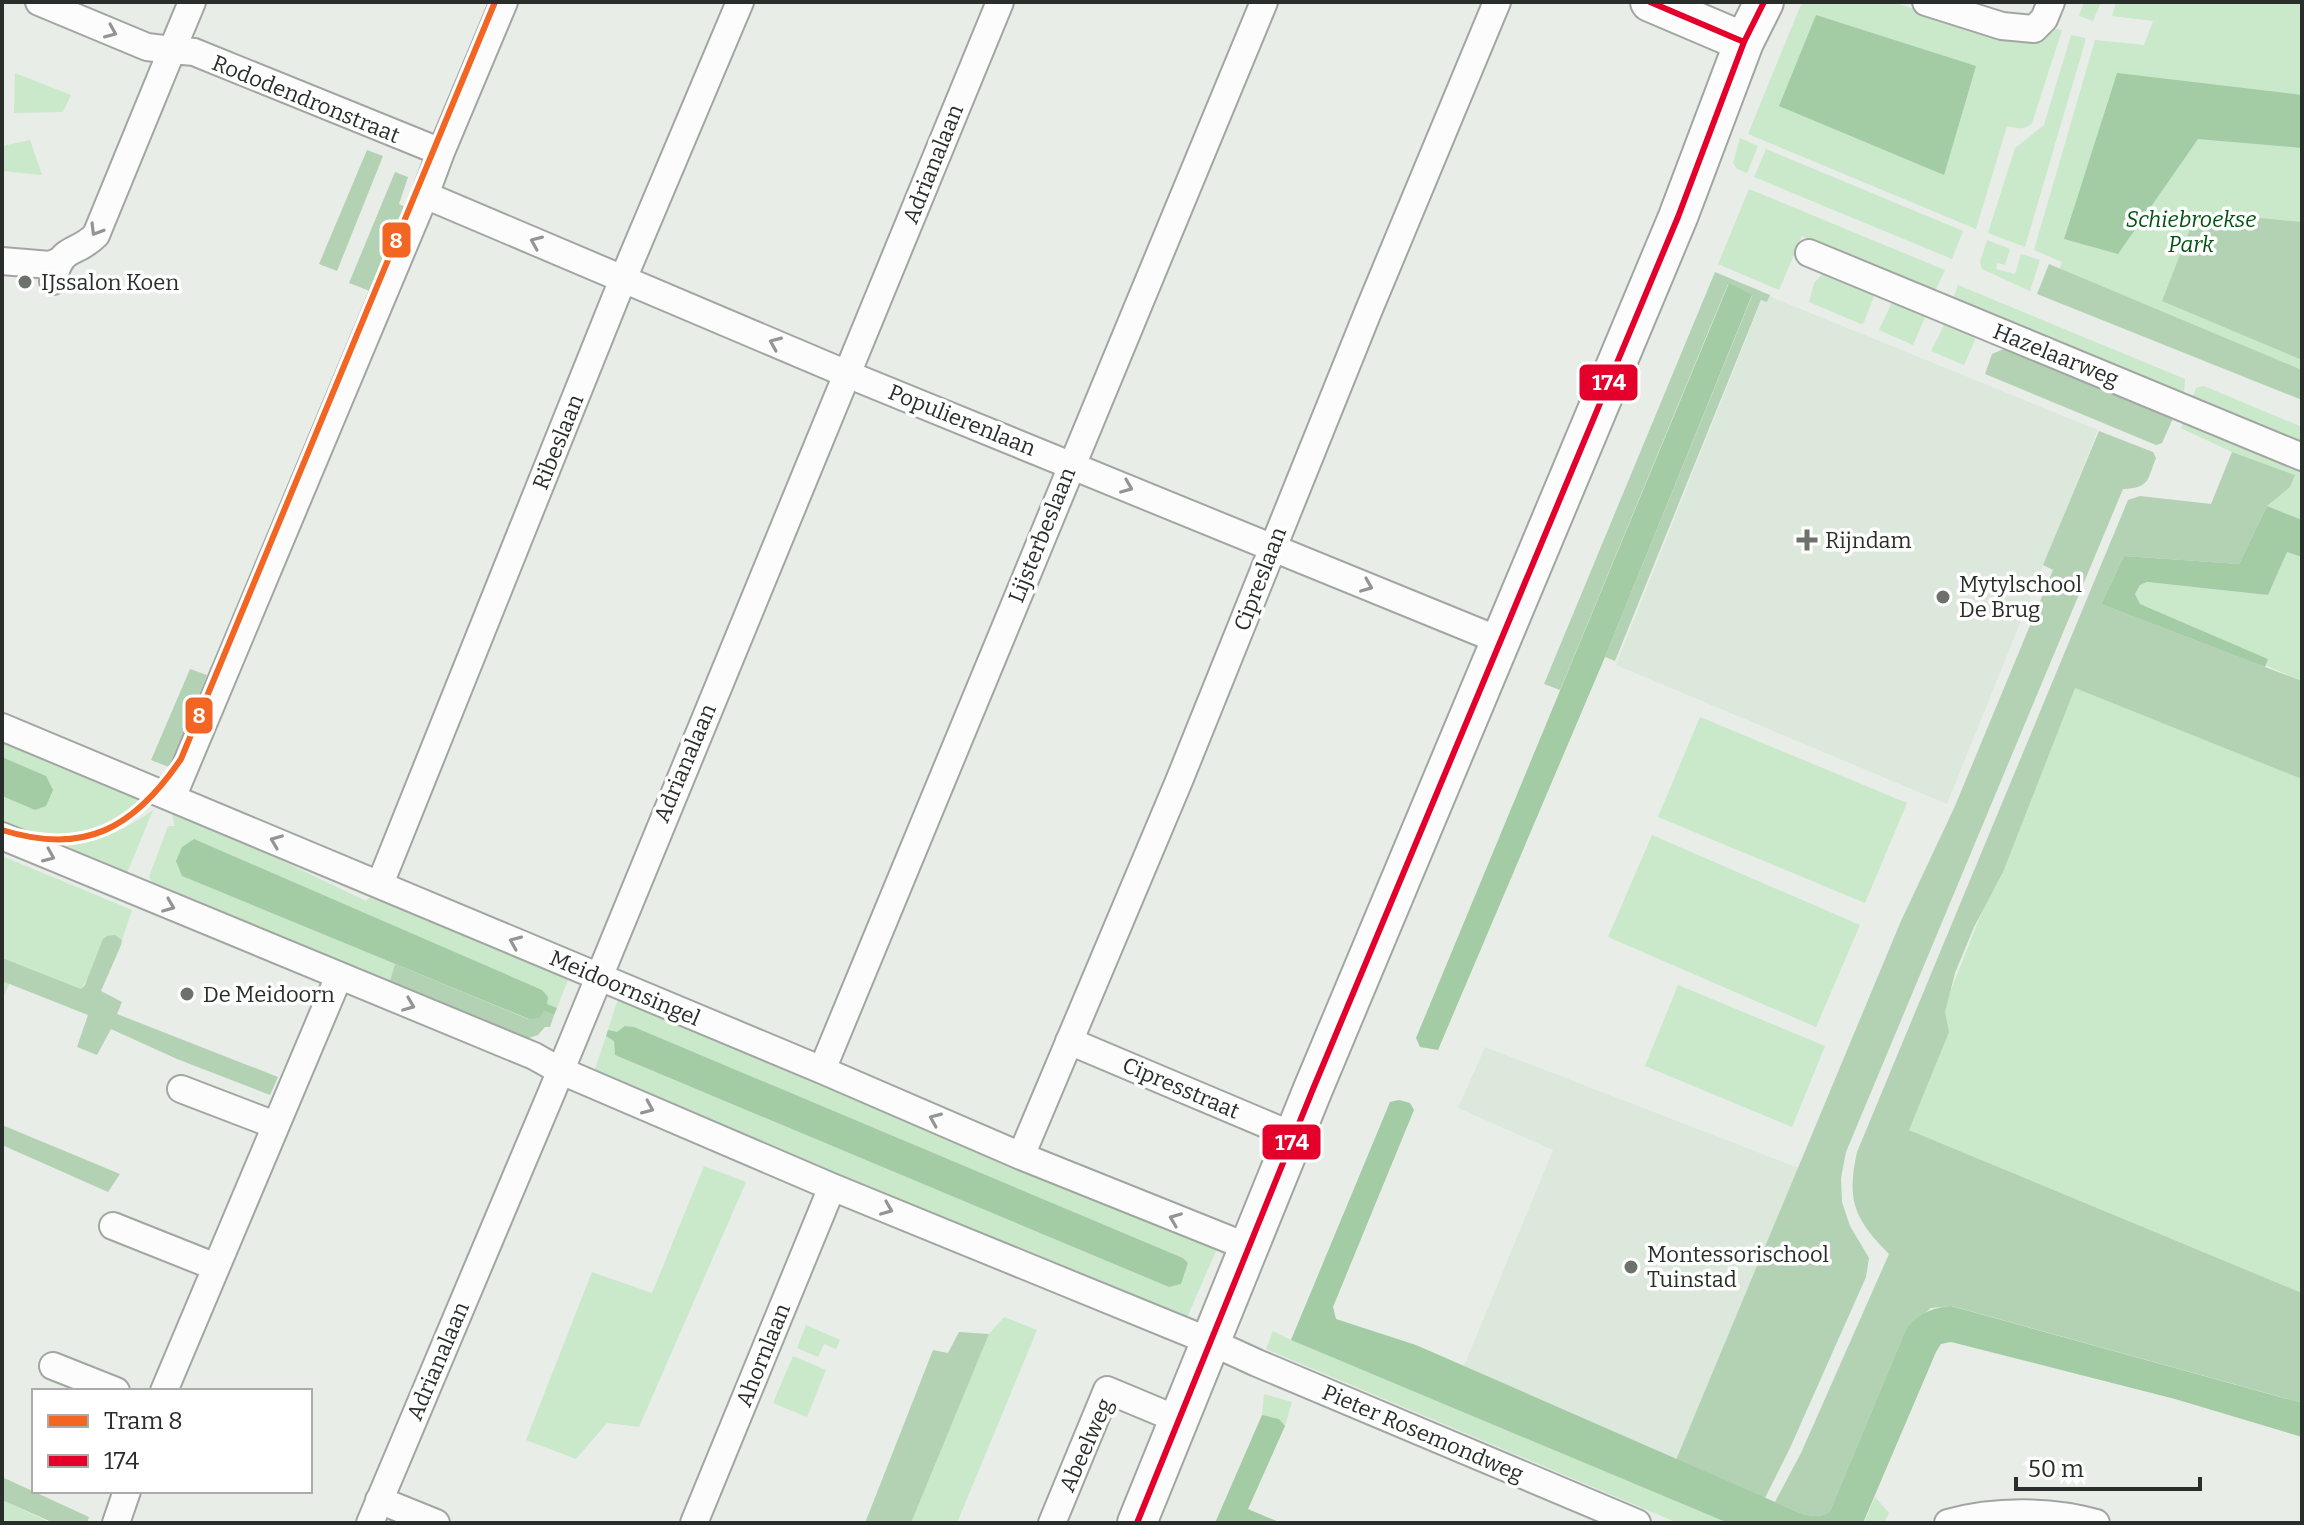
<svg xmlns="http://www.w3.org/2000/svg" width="2304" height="1525" font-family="Bitter,serif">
<rect width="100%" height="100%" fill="#e8ede8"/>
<path fill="#dce8dc" d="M 1764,294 L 2098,430 L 1947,804 L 1616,665 Z
M 1485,1047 L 1799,1168 L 1676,1460 L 1464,1366 L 1553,1150 L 1458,1108 Z"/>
<path fill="#cae8ca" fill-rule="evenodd" d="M 1802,2 L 1892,2 L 2020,43 L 2038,40 L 2051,28 L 2062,30 L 2032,123 C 2023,131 2018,128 2007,126 L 1976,229 L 1748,134 Z
M 2084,2 L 2101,2 L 2093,21 L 2079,16 Z
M 2116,2 L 2302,2 L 2302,398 L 2051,293 L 2062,262 L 2034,250 L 2095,40 L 2144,45 L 2153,21 L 2112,16 ZM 2117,73 L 2070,241 L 2064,239 Z
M 2071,35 L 2085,38 L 2085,42 L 2025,247 L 1988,233 L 2015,148 L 2044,125 Z
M 15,73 L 71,95 L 63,112 L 14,113 Z
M 1740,138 L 1758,146 L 1747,173 L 1737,169 L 1733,163 Z
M 30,140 L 42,175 L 2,171 L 2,146 Z
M 1766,149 L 1963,231 L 1952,259 L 1754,177 Z
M 1749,189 L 1945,270 L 1935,291 L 1802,236 L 1779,290 L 1718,264 Z
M 1987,240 L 2010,249 L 2005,265 L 1997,263 L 1996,269 L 2015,274 L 2021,254 L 2040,260 L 2030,291 L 1982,269 L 1980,262 Z
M 1823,273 L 1875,294 L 1864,322 L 1861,324 L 1809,302 L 1814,283 Z
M 1958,285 L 2185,379 L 2184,394 L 1953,299 Z
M 1892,302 L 1926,315 L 1913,345 L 1879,330 Z
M 1945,323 L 1974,335 L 1975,340 L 1964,365 L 1931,351 Z
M 2204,386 L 2302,427 L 2302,444 L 2192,398 L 2196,388 Z
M 2185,420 L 2302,470 L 2302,520 L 2267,506 L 2289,487 L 2295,475 L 2232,452 L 2181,428 Z
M 2287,551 L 2302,557 L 2302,681 L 2265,665 L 2268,659 L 2140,604 L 2135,594 L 2140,585 L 2147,582 L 2268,595 Z
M 2100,616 L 2302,700 L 2302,1293 L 1897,1125 Z
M 1700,717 L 1907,803 L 1865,903 L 1658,817 Z
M 2,737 L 145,797 C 114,824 74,842 32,834 C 22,833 11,826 2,822 L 2,796 L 35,810 L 46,776 L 2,757 Z
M 172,808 L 366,901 L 373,894 L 560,971 L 568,980 L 557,1008 L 182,876 L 395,964 L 389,984 L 153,884 L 149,877 L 168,826 L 174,826 Z
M 153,810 L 127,873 L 62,847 C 97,842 124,831 153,810 Z
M 1652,835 L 1860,925 L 1816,1027 L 1608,937 Z
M 2,856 L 132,910 L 122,940 L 115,935 L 81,989 L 18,965 L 2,1000 Z
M 1678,985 L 1825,1046 L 1792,1127 L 1645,1066 Z
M 624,999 L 1218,1246 L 1186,1320 L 594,1072 L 606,1036 L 614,1040 L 615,1055 L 1169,1287 L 1181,1284 L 1188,1263 L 1183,1258 L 634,1027 L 625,1026 L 617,1033 L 608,1030 L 617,1002 Z
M 704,1166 L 746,1182 L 639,1427 L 607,1423 L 576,1459 L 526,1440 L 592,1272 L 652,1293 Z
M 1004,1317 L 1037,1330 L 957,1523 L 911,1523 L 989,1334 Z
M 806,1325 L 840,1340 L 836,1349 L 824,1344 L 818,1357 L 797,1348 Z
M 1273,1331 L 1291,1340 L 1728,1523 L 1678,1523 L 1266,1349 Z
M 793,1356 L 826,1370 L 807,1417 L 773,1403 Z
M 1264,1394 L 1292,1402 L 1285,1426 L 1279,1419 L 1262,1415 Z
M 1875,1497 L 1889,1513 L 1884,1523 L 1864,1523 Z
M 2,1500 L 51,1523 L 2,1523 Z"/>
<path fill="#b2d2b3" d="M 367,150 L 383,156 L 337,271 L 319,264 Z
M 395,172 L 408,177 L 399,204 L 405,207 L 370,291 L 349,283 Z
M 2208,213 L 2302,222 L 2302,360 L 2162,301 L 2194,219 Z
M 2049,264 L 2302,370 L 2302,400 L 2037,294 Z
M 1715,272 L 1770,295 L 1767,302 L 1761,300 L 1615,661 L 1605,657 L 1752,296 L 1728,284 L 1560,690 L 1544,684 Z
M 2006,348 L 2174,416 L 2162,443 L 2156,445 L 1985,374 L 1992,354 Z
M 2099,431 L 2153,452 L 2156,458 C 2147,480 2150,488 2123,489 L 1846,1152 L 1841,1178 L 1842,1202 L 1850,1226 L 1869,1258 L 1866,1277 L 1790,1448 L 1765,1498 L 1676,1460 L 1901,921 L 1955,806 L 2053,570 L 2043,565 Z
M 2232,452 L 2295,475 L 2290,487 L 2267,506 L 2239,564 L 2124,556 L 2101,604 L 2302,681 L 2302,779 L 2075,688 L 2003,872 L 1974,927 L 1955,973 L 1945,1012 L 1949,1032 L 1909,1130 L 2302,1293 L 2302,1403 L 1952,1306 L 1931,1308 L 1906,1329 L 1830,1511 C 1815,1524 1791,1508 1775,1502 L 1801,1453 L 1889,1254 C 1855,1220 1846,1201 1857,1152 L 2128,500 L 2140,496 L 2211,504 Z
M 190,669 L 207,675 L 169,767 L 151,760 Z
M 115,935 L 122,940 L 121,945 L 101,991 L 122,1002 L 117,1014 L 278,1077 L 270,1095 L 177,1059 L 111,1029 L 97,1055 L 77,1047 L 88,1015 L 2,981 L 2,958 L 81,989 L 85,985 L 103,939 L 107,936 Z
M 395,964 L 528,1019 L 544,1011 L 554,1015 L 550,1027 L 545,1027 L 538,1035 L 526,1039 L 389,984 Z
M 2,1125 L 120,1174 L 108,1192 L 2,1145 Z
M 959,1332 L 989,1334 L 911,1523 L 865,1523 L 933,1350 L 948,1353 Z
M 2,1477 L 89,1517 L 87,1523 L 54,1523 L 2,1500 Z"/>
<path fill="#a3cba4" d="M 1816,15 L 1976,66 L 1944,175 L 1779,106 Z
M 2117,73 L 2302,95 L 2302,148 L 2198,139 L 2118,254 L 2064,239 Z
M 1729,283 L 1752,295 L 1605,657 L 1438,1050 L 1420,1047 L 1416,1038 Z
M 2267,506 L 2302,520 L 2302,557 L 2287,552 L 2268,595 L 2147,582 L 2140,585 L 2135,594 L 2140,604 L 2268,659 L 2265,667 L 2101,604 L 2124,556 L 2239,564 Z
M 2,757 L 46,776 L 53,790 L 46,806 L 35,810 L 2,796 Z
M 194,839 L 542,990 L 548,997 L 547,1004 L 557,1008 L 554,1015 L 544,1011 L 539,1018 L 529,1019 L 182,876 L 176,861 L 182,847 Z
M 625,1026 L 634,1027 L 1183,1258 L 1188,1263 L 1181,1284 L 1169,1287 L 615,1055 L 614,1041 L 606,1036 L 608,1030 L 617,1032 Z
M 1399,1100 L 1410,1103 L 1414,1110 L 1333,1307 L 1336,1319 L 1416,1345 L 1775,1502 C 1791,1508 1815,1524 1830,1511 L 1906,1329 C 1920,1313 1931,1308 1951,1306 L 2302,1403 L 2302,1437 L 2175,1399 L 1951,1342 L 1941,1344 L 1936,1352 L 1863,1523 L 1728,1523 L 1291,1340 L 1390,1102 Z
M 1262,1415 L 1279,1419 L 1285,1426 L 1248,1509 L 1281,1523 L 1215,1523 Z"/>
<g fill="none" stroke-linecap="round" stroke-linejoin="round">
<g stroke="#a2a6a2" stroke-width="30">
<path id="street" d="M 39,2 L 147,47 L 172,50 L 96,235 C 74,257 62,243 53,281
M 192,2 L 172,50 L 194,52 L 441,152
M 1926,2 L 2002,26 L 2034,29 L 2044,19 L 2051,2
M 425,195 L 847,374 L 1501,641
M 1809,253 L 2302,457
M 2,261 L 50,265 L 57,262
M 2,727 L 822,1070 L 1021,1156 L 1248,1247
M 172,798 L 425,195 L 441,152 L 504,2
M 2,836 L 534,1056 L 559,1070 L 832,1187 L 1209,1341 L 1257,1363 L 1637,1523
M 380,884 L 623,279 L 740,2
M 1069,1041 L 1294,1136
M 822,1070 L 1264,2
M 181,1089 L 275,1125
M 1021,1156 L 1179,781 L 1368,312 L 1497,2
M 113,1226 L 216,1267
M 53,1366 L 116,1391
M 164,1391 L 339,976
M 379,1500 L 436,1523
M 116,1523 L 127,1491
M 370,1523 L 551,1094 L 1000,2
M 694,1523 L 832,1187
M 1052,1523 L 1107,1390 L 1179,1420
M 1948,1523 C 1993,1510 2051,1510 2096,1523"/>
</g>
<g stroke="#a2a6a2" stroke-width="42">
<path id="secondary" d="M 1650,2 L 1744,42
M 1137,1523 L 1313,1089 L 1678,217 L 1744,42 L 1764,2"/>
</g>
<use href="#street" stroke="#fcfcfc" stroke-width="26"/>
<use href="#secondary" stroke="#fcfcfc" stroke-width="38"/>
<g stroke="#fff" stroke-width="12">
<path id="bus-1" d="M 1650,2 L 1744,42
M 1137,1523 L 1313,1089 L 1678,217 L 1744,42 L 1764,2"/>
</g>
<use href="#bus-1" stroke="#e4002b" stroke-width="6"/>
<g stroke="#fff" stroke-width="12">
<path id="tram-1" d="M 2,830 C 85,856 134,828 181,759 L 495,2"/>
</g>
<use href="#tram-1" stroke="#f26522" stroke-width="6"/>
</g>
<defs><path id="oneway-chevron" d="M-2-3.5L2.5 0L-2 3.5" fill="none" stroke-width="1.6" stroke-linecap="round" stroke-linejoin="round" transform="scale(2)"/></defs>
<g stroke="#939593">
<use href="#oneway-chevron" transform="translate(111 32) rotate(23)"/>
<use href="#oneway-chevron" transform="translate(96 230) rotate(121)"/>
<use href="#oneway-chevron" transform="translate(536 242) rotate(-157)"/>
<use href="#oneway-chevron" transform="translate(775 343) rotate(-157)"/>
<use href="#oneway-chevron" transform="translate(1127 487) rotate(22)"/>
<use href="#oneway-chevron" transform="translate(1367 586) rotate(22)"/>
<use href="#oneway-chevron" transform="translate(276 841) rotate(-158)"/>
<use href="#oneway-chevron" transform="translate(49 856) rotate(23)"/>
<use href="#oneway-chevron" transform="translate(169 906) rotate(22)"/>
<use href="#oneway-chevron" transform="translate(515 942) rotate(-157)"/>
<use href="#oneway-chevron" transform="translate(409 1005) rotate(22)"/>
<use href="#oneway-chevron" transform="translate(648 1108) rotate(23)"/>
<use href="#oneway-chevron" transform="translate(935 1119) rotate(-157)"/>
<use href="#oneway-chevron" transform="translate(887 1209) rotate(22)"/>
<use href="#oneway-chevron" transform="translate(1175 1219) rotate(-158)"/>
</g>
<g fill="#6c716c" stroke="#fff" stroke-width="3">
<circle cx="25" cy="282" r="8"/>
<path d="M1803 528h8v8h8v8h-8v8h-8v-8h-8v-8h8z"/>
<circle cx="1943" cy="597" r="8"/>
<circle cx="187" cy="994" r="8"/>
<circle cx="1631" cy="1267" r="8"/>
</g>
<g text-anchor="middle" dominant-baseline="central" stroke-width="7" stroke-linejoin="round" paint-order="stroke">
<g font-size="22" fill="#2a2e2a" stroke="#fff">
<text transform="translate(306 99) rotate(22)">Rododendronstraat</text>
<text transform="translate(933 164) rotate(-68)">Adrianalaan</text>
<text transform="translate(2056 355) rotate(22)">Hazelaarweg</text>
<text transform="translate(962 420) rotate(22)">Populierenlaan</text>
<text transform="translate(558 442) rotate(-68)">Ribeslaan</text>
<text transform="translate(1042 535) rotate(-68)">Lijsterbeslaan</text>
<text transform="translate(1260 579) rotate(-69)">Cipreslaan</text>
<text transform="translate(685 763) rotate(-67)">Adrianalaan</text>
<text transform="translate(625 988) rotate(23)">Meidoornsingel</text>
<text transform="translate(1181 1088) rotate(23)">Cipresstraat</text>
<text transform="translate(763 1355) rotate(-68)">Ahornlaan</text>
<text transform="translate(438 1361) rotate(-67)">Adrianalaan</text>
<text transform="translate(1423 1433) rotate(23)">Pieter Rosemondweg</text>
<text transform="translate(1086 1445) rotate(-66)">Abeelweg</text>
</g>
<g font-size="22" font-style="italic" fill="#005410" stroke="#fff">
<text x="2191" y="219">Schiebroekse<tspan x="2191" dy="25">Park</tspan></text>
</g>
<g font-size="22" fill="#2a2e2a" stroke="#fff" text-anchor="start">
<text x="41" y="282">IJssalon Koen</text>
<text x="1825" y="540">Rijndam</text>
<text x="1959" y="584">Mytylschool<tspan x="1959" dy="25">De Brug</tspan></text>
<text x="203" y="994">De Meidoorn</text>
<text x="1647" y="1254">Montessorischool<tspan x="1647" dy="25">Tuinstad</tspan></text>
</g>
</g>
<g stroke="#fff" stroke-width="3">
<rect x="381" y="221" width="31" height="38" rx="8" fill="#f26522"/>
<rect x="1578" y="363" width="61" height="39" rx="8" fill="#e4002b"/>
<rect x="184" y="696" width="30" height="39" rx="8" fill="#f26522"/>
<rect x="1261" y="1123" width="61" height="38" rx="8" fill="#e4002b"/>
</g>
<g font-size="22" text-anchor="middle" font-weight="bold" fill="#fff">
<text x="396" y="248">8</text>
<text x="1609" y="390">174</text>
<text x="199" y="723">8</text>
<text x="1292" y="1150">174</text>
</g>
<rect width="2304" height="1525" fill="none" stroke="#2a2e2a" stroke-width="8"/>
<rect x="32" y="1389" width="280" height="104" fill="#ffffff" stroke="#aaabaa" stroke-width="2"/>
<rect x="48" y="1415" width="40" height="12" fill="#f26522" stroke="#aaabaa" stroke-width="2"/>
<text x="104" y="1429" font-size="24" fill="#2a2e2a">Tram 8</text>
<rect x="48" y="1455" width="40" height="12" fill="#e4002b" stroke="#aaabaa" stroke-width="2"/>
<text x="104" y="1469" font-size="24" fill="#2a2e2a">174</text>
<path d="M2016 1477v12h184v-12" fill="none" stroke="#2a2e2a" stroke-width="4"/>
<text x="2028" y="1477" font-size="24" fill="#2a2e2a" stroke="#ffffff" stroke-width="6" paint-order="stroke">50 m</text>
</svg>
